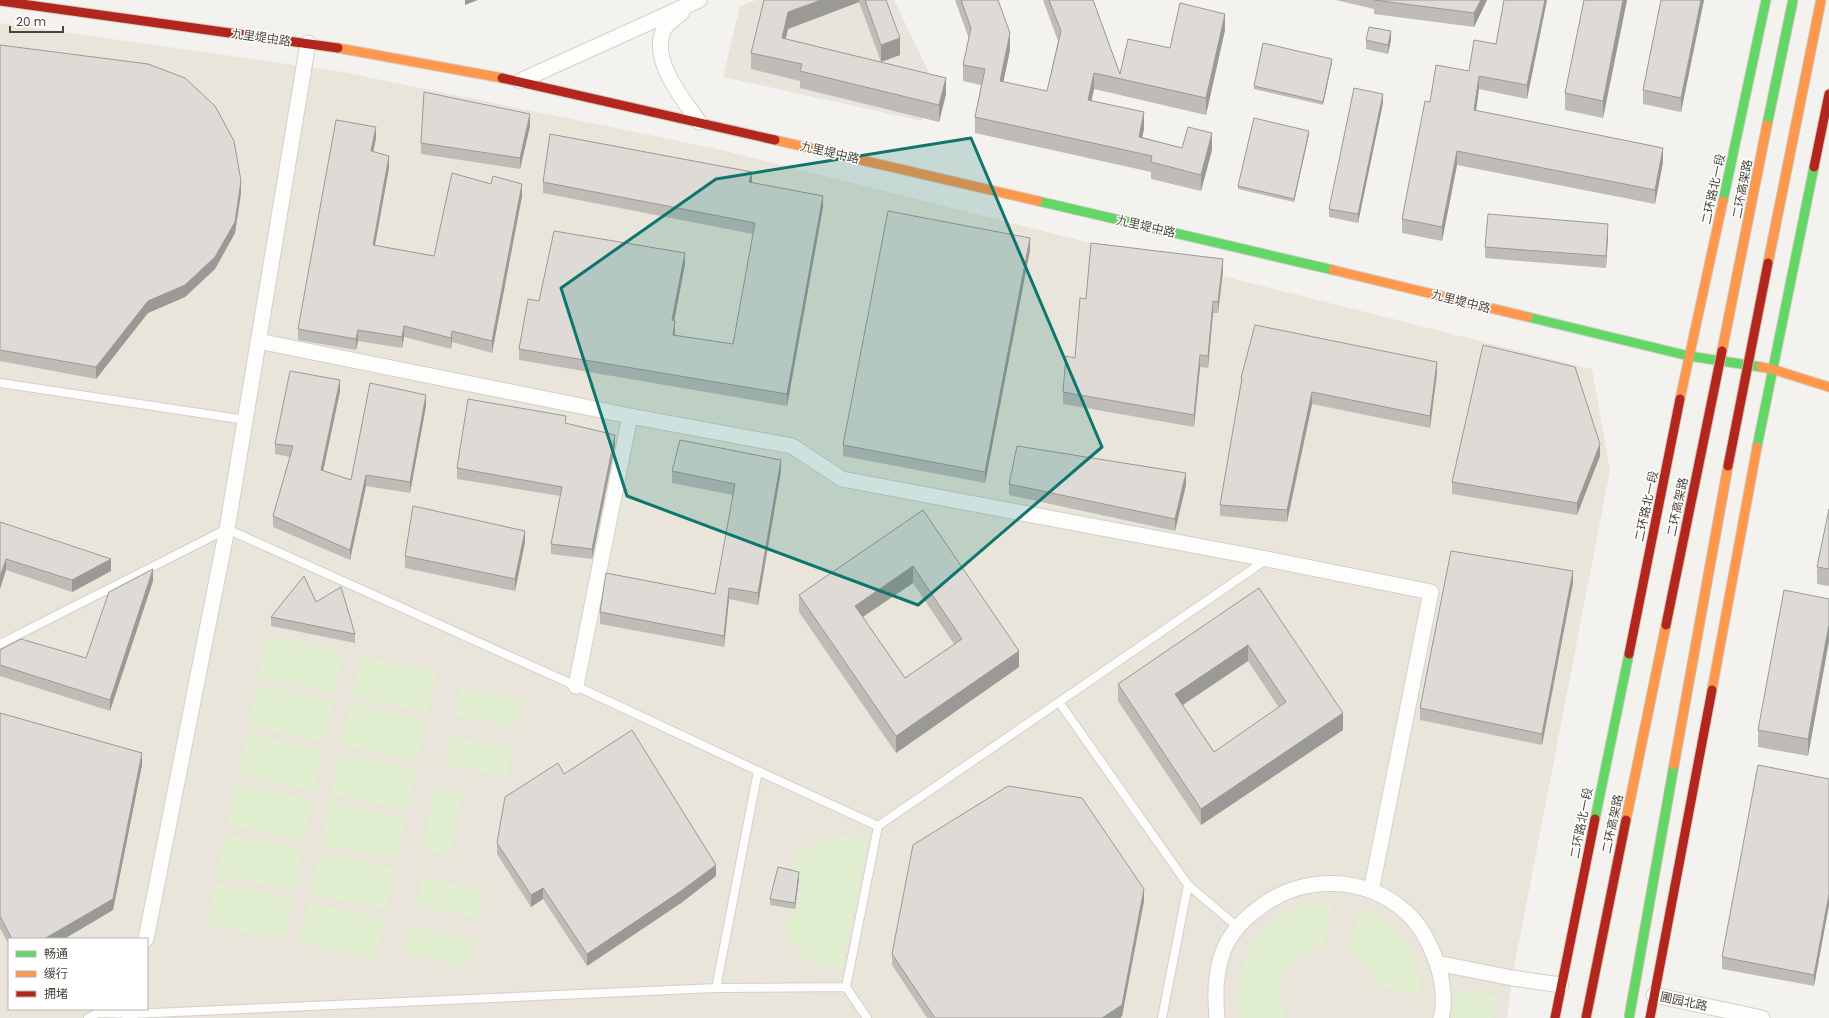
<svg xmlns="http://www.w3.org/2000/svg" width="1829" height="1018" font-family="Poppins,'Noto Sans SC',sans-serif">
<rect width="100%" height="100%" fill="#f4f2ee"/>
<path fill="#e7e4dc" d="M 756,0 L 894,0 L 933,81 L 922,121 L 723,77 L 740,6 Z"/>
<path fill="#eae5da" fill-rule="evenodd" d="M 0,23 L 343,72 L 713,148 L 1592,369 L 1610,470 L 1512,978 L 1507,1018 L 0,1018 ZM 9,939 L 147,939 L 147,1009 L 9,1009 Z"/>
<path fill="#e1eecf" d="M 267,636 L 343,652 L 335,693 L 258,678 Z
M 360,656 L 436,672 L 427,713 L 351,697 Z
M 257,685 L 333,701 L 325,742 L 248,726 Z
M 460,688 L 522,700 L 516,728 L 455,715 Z
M 350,704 L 426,720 L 418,761 L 341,745 Z
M 247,734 L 323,750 L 314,791 L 238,775 Z
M 451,736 L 512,749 L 507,776 L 445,764 Z
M 340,753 L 416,769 L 408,810 L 331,794 Z
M 236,784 L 313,800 L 304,841 L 228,825 Z
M 435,787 L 463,793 L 450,855 L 423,849 Z
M 329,803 L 405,819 L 397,860 L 321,844 Z
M 226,834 L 302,850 L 294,891 L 217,875 Z
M 847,836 L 868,841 L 842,970 C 810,966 797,954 781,927 C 802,907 806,887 792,861 C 810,841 820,838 847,836 Z
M 319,853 L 395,869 L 387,910 L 310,894 Z
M 422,878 L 484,890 L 478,918 L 416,905 Z
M 215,883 L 292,899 L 284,940 L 207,924 Z
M 308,903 L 385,918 L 376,960 L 300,943 Z
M 1311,903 L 1333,904 L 1324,945 C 1287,956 1273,980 1285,1018 L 1240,1018 C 1238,1011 1238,1004 1238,997 C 1237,962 1255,934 1283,915 C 1291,909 1302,907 1311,903 Z
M 1359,908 C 1399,924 1420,951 1421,995 L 1377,986 C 1371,971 1365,960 1350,951 Z
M 411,926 L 473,939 L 468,967 L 406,954 Z
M 1457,990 L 1497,997 L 1493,1018 L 1452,1018 Z"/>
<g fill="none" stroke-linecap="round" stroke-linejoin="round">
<g stroke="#d2d0cb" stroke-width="10">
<path id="lane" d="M 0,383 L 246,420
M 0,644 L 227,529 L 576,686 L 758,771 L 716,988 L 131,1014 L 98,1013 L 88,1018
M 1059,702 L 1266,560
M 758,771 L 878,826 L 1059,702 L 1188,885 L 1239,928
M 846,987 L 878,826
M 716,988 L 846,987 L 867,1018
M 1162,1018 L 1188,885"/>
</g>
<g stroke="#d2d0cb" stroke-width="17">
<path id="street" d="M 682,12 C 677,17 667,23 664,29 C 649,59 683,99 699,122
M 520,81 L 699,0
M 258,341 L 630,416 L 792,446 L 842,479 L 1267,559 L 1431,592 L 1371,891
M 576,686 L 630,416
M 146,939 L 227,529 L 308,43
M 1437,963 L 1512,978 L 1561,985
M 1654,995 L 1762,1018
M 130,1018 L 132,1009
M 1217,1018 C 1215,994 1215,972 1224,949 C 1231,933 1245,918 1259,908 C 1302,874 1366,875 1407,913 C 1421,926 1430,944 1436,961 C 1442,975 1446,1004 1441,1018"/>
</g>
<g stroke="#d3cfc5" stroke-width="11">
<path id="fast" d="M 1038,201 L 1333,270
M 1723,201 L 1766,0
M 1528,317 L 1689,356 L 1761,367
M 1757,447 L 1814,167
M 1595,819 L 1629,654"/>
</g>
<g stroke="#d3cfc5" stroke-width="11">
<path id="slow" d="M 338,48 L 502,78
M 775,140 L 1038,201
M 1333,270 L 1528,317
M 1761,367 L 1772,369 L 1829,387
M 1680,399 L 1723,201
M 1712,690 L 1757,447"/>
</g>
<g stroke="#d3cfc5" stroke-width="11">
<path id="jam" d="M 0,1 L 338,48
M 502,78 L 775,140
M 1814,167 L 1829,94
M 1629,654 L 1680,399
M 1555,1018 L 1595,819
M 1650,1018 L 1712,690"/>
</g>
<use href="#lane" stroke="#fdfdfc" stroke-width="8"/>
<use href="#street" stroke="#fdfdfc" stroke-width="15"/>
<use href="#fast" stroke="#63d668" stroke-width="9"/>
<use href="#slow" stroke="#ff974d" stroke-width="9"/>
<use href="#jam" stroke="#b3261e" stroke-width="9"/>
<g stroke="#ccbfa9" stroke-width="11" stroke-linecap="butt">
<path id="fast-bridge" d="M 1767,125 L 1793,0
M 1629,1018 L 1674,765"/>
</g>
<g stroke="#ccbfa9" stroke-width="11" stroke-linecap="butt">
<path id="slow-bridge" d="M 1768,263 L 1821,0
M 1722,351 L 1767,125
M 1674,765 L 1728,466
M 1626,820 L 1666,625"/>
</g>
<g stroke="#ccbfa9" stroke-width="11" stroke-linecap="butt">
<path id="jam-bridge" d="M 1728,466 L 1768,263
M 1666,625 L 1722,351
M 1586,1018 L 1626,820"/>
</g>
<use href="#fast-bridge" stroke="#63d668" stroke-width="9"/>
<use href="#slow-bridge" stroke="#ff974d" stroke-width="9"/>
<use href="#jam-bridge" stroke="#b3261e" stroke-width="9"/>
</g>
<path fill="#bfbcb8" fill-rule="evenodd" d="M 764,0 L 886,0 L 900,55 L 881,62 L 946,94 L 939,122 L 800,88 L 800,81 L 751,69 L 751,53 ZM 859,2 L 881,62 L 785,39 L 788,29 Z
M 955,0 L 998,0 L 1010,50 L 1003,82 L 1047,91 L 1058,41 L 1043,0 L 1093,0 L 1120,74 L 1170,48 L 1225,30 L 1206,115 L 1094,89 L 1091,101 L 1144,129 L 1142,137 L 1182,148 L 1212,150 L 1201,191 L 1151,179 L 1151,172 L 975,133 L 975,117 L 981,85 L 963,81 L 963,65 L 969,39 Z
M 1336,0 L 1487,0 L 1474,27 L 1374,14 L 1374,9 Z
M 1547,0 L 1527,99 L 1479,89 L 1476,111 L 1663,162 L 1655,204 L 1457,165 L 1442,241 L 1402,233 L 1402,219 L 1430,102 L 1469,71 L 1496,44 Z
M 1584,0 L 1627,0 L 1603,118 L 1565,110 L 1565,93 Z
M 1661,0 L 1704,0 L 1681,112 L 1643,104 L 1643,90 Z
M 1366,40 L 1391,40 L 1388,54 L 1366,49 Z
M 0,45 L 241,193 L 235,233 L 215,269 L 185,297 L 148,313 L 96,379 L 0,361 Z
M 1332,62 L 1323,105 L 1254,89 L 1254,86 Z
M 1383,103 L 1358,223 L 1329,217 L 1329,209 Z
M 530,126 L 520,169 L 421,154 L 421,143 Z
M 1309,134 L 1294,202 L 1238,189 L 1238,186 Z
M 376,138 L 373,152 L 389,168 L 375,245 L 434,256 L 522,196 L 492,353 L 452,342 L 451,349 L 404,337 L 402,348 L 358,341 L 356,350 L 298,340 L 298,329 Z
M 543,182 L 752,183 L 823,207 L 787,406 L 519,360 L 519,349 L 539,301 L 685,264 L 674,321 L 675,332 L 675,335 L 733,344 L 753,234 L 543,193 Z
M 1608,236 L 1606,268 L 1485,258 L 1485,247 Z
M 1030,250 L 985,483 L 843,456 L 843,445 Z
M 1223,271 L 1218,313 L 1213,313 L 1208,368 L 1200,367 L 1194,427 L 1063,404 L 1063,392 L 1075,358 L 1086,299 Z
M 1437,373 L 1430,428 L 1312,404 L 1287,522 L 1220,516 L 1220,505 L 1241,387 L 1241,378 Z
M 340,391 L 323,471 L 351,480 L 426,406 L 410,493 L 366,486 L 350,560 L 273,527 L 273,516 L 290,457 L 275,454 L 275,444 Z
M 615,445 L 592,559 L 551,554 L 551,544 L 560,496 L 457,479 L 457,468 Z
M 1600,456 L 1577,515 L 1452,494 L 1452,482 Z
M 672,471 L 781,471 L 758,605 L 729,599 L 724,647 L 600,624 L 600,612 L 715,594 L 733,495 L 672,483 Z
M 1009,484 L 1186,485 L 1175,531 L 1009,495 Z
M 1829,509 L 1829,586 L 1817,584 L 1817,567 Z
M 923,510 L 1019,667 L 896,753 L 799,612 L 799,595 ZM 913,583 L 954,644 L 905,678 L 863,617 Z
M 0,522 L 111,571 L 72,592 L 6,570 L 0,589 Z
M 525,542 L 515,591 L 405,568 L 405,556 Z
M 153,581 L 110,711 L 0,676 L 0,650 L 86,658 Z
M 1573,583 L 1542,745 L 1420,720 L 1420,708 Z
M 1259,588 L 1343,730 L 1201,825 L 1118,701 L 1118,684 ZM 1248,661 L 1279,708 L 1214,752 L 1183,705 Z
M 1829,599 L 1829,641 L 1808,756 L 1758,747 L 1758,730 Z
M 316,602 L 355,634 L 355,643 L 271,626 L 271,617 Z
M 0,714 L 142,765 L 113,910 L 64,939 L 9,939 L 9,945 L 0,928 Z
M 564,774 L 716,876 L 681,903 L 587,966 L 543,899 L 531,907 L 497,854 L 497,843 Z
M 1829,779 L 1829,905 L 1814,986 L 1722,969 L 1722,957 Z
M 799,878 L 795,909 L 770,905 L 770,899 Z
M 1144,901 L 1122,1016 L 1120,1018 L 927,1018 L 892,965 L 892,954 Z"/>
<path fill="#9b9996" d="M 465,0 L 478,0 L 465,5 Z
M 821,0 L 859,0 L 859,2 L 788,29 L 782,54 L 782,38 L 788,12 Z
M 1481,0 L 1487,0 L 1474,27 L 1474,13 Z
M 1545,0 L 1547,0 L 1527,99 L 1527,85 Z
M 1623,0 L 1627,0 L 1603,118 L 1603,101 Z
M 1701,0 L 1704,0 L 1681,112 L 1681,98 Z
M 1225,14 L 1225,30 L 1206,115 L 1206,98 Z
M 1391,31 L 1391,40 L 1388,54 L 1388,45 Z
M 1010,33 L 1010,50 L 1000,98 L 1000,81 Z
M 900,38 L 900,55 L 881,62 L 881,45 Z
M 1332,59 L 1332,62 L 1323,105 L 1323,102 Z
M 1094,73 L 1094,89 L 1088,117 L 1088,100 Z
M 1479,76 L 1479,89 L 1474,124 L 1474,110 Z
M 946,78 L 946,94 L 939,122 L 939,105 Z
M 1383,94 L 1383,103 L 1358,223 L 1358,214 Z
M 1144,112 L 1144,129 L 1139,153 L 1139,137 Z
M 530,114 L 530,126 L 520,169 L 520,158 Z
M 376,127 L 376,138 L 371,163 L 371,151 Z
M 1309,131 L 1309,134 L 1294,202 L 1294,199 Z
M 1212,133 L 1212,150 L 1201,191 L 1201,175 Z
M 1663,148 L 1663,162 L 1655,204 L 1655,190 Z
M 1457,151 L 1457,165 L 1442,241 L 1442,227 Z
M 389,156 L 389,168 L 373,256 L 373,245 Z
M 752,172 L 752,183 L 749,182 Z
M 241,181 L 241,193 L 235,233 L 215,269 L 185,297 L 148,313 L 96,379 L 96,367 Z
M 522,184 L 522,196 L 492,353 L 492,341 Z
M 823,196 L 823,207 L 787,406 L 787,394 Z
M 1608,224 L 1608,236 L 1606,268 L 1606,256 Z
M 1030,238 L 1030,250 L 985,483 L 985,472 Z
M 685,253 L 685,264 L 672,332 L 672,320 Z
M 1223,259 L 1223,271 L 1218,313 L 1218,302 Z
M 1213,301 L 1213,313 L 1208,368 L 1208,356 Z
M 675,321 L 675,332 L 673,346 L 673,335 Z
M 404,326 L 404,337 L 402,348 L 402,337 Z
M 358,330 L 358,341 L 356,350 L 356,339 Z
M 452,331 L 452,342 L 451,349 L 451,338 Z
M 1200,355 L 1200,367 L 1194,427 L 1194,415 Z
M 1437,362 L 1437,373 L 1430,428 L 1430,416 Z
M 340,380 L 340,391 L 321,481 L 321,470 Z
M 1312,392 L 1312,404 L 1287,522 L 1287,510 Z
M 426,395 L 426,406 L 410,493 L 410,482 Z
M 615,435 L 615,445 L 592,559 L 592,549 Z
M 1600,444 L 1600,456 L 1577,515 L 1577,503 Z
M 781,460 L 781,471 L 758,605 L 758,593 Z
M 1186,473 L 1186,485 L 1175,531 L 1175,519 Z
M 366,475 L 366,486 L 350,560 L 350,550 Z
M 525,531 L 525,542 L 515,591 L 515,579 Z
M 6,559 L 6,570 L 0,589 L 0,577 Z
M 111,559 L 111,571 L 72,592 L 72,580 Z
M 913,566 L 913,583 L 855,622 L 855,606 Z
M 153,569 L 153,581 L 110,711 L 110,700 Z
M 1573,571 L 1573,583 L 1542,745 L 1542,734 Z
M 729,588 L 729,599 L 724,647 L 724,636 Z
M 1829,624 L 1829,641 L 1808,756 L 1808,739 Z
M 1248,645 L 1248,661 L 1175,710 L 1175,694 Z
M 1019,651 L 1019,667 L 896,753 L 896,736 Z
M 1343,713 L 1343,730 L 1201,825 L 1201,809 Z
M 142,753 L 142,765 L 113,910 L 64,939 L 44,939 Z
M 716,865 L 716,876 L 681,903 L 587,966 L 587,954 Z
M 799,872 L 799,878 L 795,909 L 795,903 Z
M 543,888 L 543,899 L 531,907 L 531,895 Z
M 1144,889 L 1144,901 L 1122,1016 L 1120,1018 L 1102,1018 Z
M 1829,894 L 1829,905 L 1814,986 L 1814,975 Z"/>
<path fill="#dedbd6" stroke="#9b9996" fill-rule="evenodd" d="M 764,0 L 821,0 L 788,12 L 782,38 L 946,78 L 939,105 L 800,71 L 802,64 L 751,53 Z
M 865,0 L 886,0 L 900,38 L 881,45 Z
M 961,0 L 998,0 L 1010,33 L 1000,81 L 1047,91 L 1061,31 L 1049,0 L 1093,0 L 1120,74 L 1128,39 L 1170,48 L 1180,3 L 1225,14 L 1206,98 L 1094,73 L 1088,100 L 1144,112 L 1139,137 L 1182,148 L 1188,127 L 1212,133 L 1201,175 L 1151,162 L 1152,156 L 975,117 L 985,69 L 963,65 L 971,28 Z
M 1374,0 L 1481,0 L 1474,13 Z
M 1504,0 L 1545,0 L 1527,85 L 1479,76 L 1474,110 L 1663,148 L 1655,190 L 1457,151 L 1442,227 L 1402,219 L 1425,101 L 1430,102 L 1436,65 L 1469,71 L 1474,40 L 1496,44 Z
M 1584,0 L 1623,0 L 1603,101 L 1565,93 Z
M 1661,0 L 1701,0 L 1681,98 L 1643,90 Z
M 1369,27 L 1391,31 L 1388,45 L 1366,40 Z
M 1263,43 L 1332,59 L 1323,102 L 1254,86 Z
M 0,45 L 148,64 L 185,78 L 215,106 L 234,141 L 241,181 L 235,222 L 215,257 L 185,285 L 148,301 L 96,367 L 0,350 Z
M 1354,88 L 1383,94 L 1358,214 L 1329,209 Z
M 424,92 L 530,114 L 520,158 L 421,143 Z
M 1254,118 L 1309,131 L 1294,199 L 1238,186 Z
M 336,120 L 376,127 L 371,151 L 389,156 L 373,245 L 434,256 L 452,173 L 491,184 L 493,176 L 522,184 L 492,341 L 452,331 L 451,338 L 404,326 L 402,337 L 358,330 L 356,339 L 298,329 Z
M 550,134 L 752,172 L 749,182 L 823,196 L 787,394 L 519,349 L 528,299 L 539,301 L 554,231 L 685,253 L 672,320 L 675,321 L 673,335 L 733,344 L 755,223 L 543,182 Z
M 888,211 L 1030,238 L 985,472 L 843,445 Z
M 1488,214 L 1608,224 L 1606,256 L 1485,247 Z
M 1091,243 L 1223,259 L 1218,302 L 1213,301 L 1208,356 L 1200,355 L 1194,415 L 1063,392 L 1066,356 L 1075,358 L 1080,298 L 1086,299 Z
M 1255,325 L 1437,362 L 1430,416 L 1312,392 L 1287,510 L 1220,505 L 1242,378 L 1241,378 Z
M 1483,345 L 1575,367 L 1600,444 L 1577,503 L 1452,482 Z
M 290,371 L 340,380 L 321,470 L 351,480 L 370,383 L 426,395 L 410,482 L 366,475 L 350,550 L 273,516 L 293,446 L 275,444 Z
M 468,399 L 566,416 L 565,423 L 615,435 L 592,549 L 551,544 L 562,487 L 457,468 Z
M 680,440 L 781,460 L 758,593 L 729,588 L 724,636 L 600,612 L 606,573 L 715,594 L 735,484 L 672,471 Z
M 1017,446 L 1186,473 L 1175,519 L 1009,484 Z
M 413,506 L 525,531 L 515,579 L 405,556 Z
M 1829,509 L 1829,569 L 1817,567 Z
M 923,510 L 1019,651 L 896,736 L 799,595 ZM 913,566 L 962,639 L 905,678 L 855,606 Z
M 0,522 L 111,559 L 72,580 L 6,559 L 0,577 Z
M 1451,551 L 1573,571 L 1542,734 L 1420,708 Z
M 153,569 L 110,700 L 0,665 L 0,650 L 21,639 L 86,658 L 109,592 Z
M 304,576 L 316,602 L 341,587 L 355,634 L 271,617 Z
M 1259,588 L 1343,713 L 1201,809 L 1118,684 ZM 1248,645 L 1286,702 L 1214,752 L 1175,694 Z
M 1784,590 L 1829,599 L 1829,624 L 1808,739 L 1758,730 Z
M 0,713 L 142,753 L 113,899 L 44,939 L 12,939 L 0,916 Z
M 632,730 L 716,865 L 681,891 L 587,954 L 543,888 L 531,895 L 497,843 L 505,797 L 558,763 L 564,774 Z
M 1758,765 L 1829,779 L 1829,894 L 1814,975 L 1722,957 Z
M 1008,786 L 1082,798 L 1144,889 L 1122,1005 L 1102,1018 L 935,1018 L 892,954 L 913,845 Z
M 778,867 L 799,872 L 795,903 L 770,899 Z"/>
<path fill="#0f766e" fill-opacity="0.2" stroke="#0f766e" stroke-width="3" stroke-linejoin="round" d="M 971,138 L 1102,447 L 918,605 L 627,496 L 561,288 L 716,179 Z"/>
<g text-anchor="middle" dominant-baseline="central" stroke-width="3" stroke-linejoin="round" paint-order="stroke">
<g font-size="12" fill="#4b4439" stroke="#fff">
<text transform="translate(261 37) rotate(8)">九里堤中路</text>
<text transform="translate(830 152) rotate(13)">九里堤中路</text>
<text transform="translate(1713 189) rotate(-78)">二环路北一段</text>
<text transform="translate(1742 189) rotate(-79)">二环高架路</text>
<text transform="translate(1146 226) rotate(13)">九里堤中路</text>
<text transform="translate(1461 301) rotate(14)">九里堤中路</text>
<text transform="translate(1646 506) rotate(-78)">二环路北一段</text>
<text transform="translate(1677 507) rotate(-78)">二环高架路</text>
<text transform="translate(1581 823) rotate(-79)">二环路北一段</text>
<text transform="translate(1612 824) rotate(-78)">二环高架路</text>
<text transform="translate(1684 1001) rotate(12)">圃园北路</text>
</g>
</g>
<rect x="8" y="938" width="140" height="72" fill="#ffffff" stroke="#b7b4b0"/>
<rect x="16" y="951" width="20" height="6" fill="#63d668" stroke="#b7b4b0"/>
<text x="44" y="958" font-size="12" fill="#4b4439">畅通</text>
<rect x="16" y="971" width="20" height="6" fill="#ff974d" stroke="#b7b4b0"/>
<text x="44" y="978" font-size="12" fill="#4b4439">缓行</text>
<rect x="16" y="991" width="20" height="6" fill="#b3261e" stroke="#b7b4b0"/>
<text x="44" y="998" font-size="12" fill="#4b4439">拥堵</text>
<path d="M10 26v6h53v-6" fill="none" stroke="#4b4439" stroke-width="2"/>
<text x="16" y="26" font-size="12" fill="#4b4439" stroke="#ffffff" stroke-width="3" paint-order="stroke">20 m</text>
</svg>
